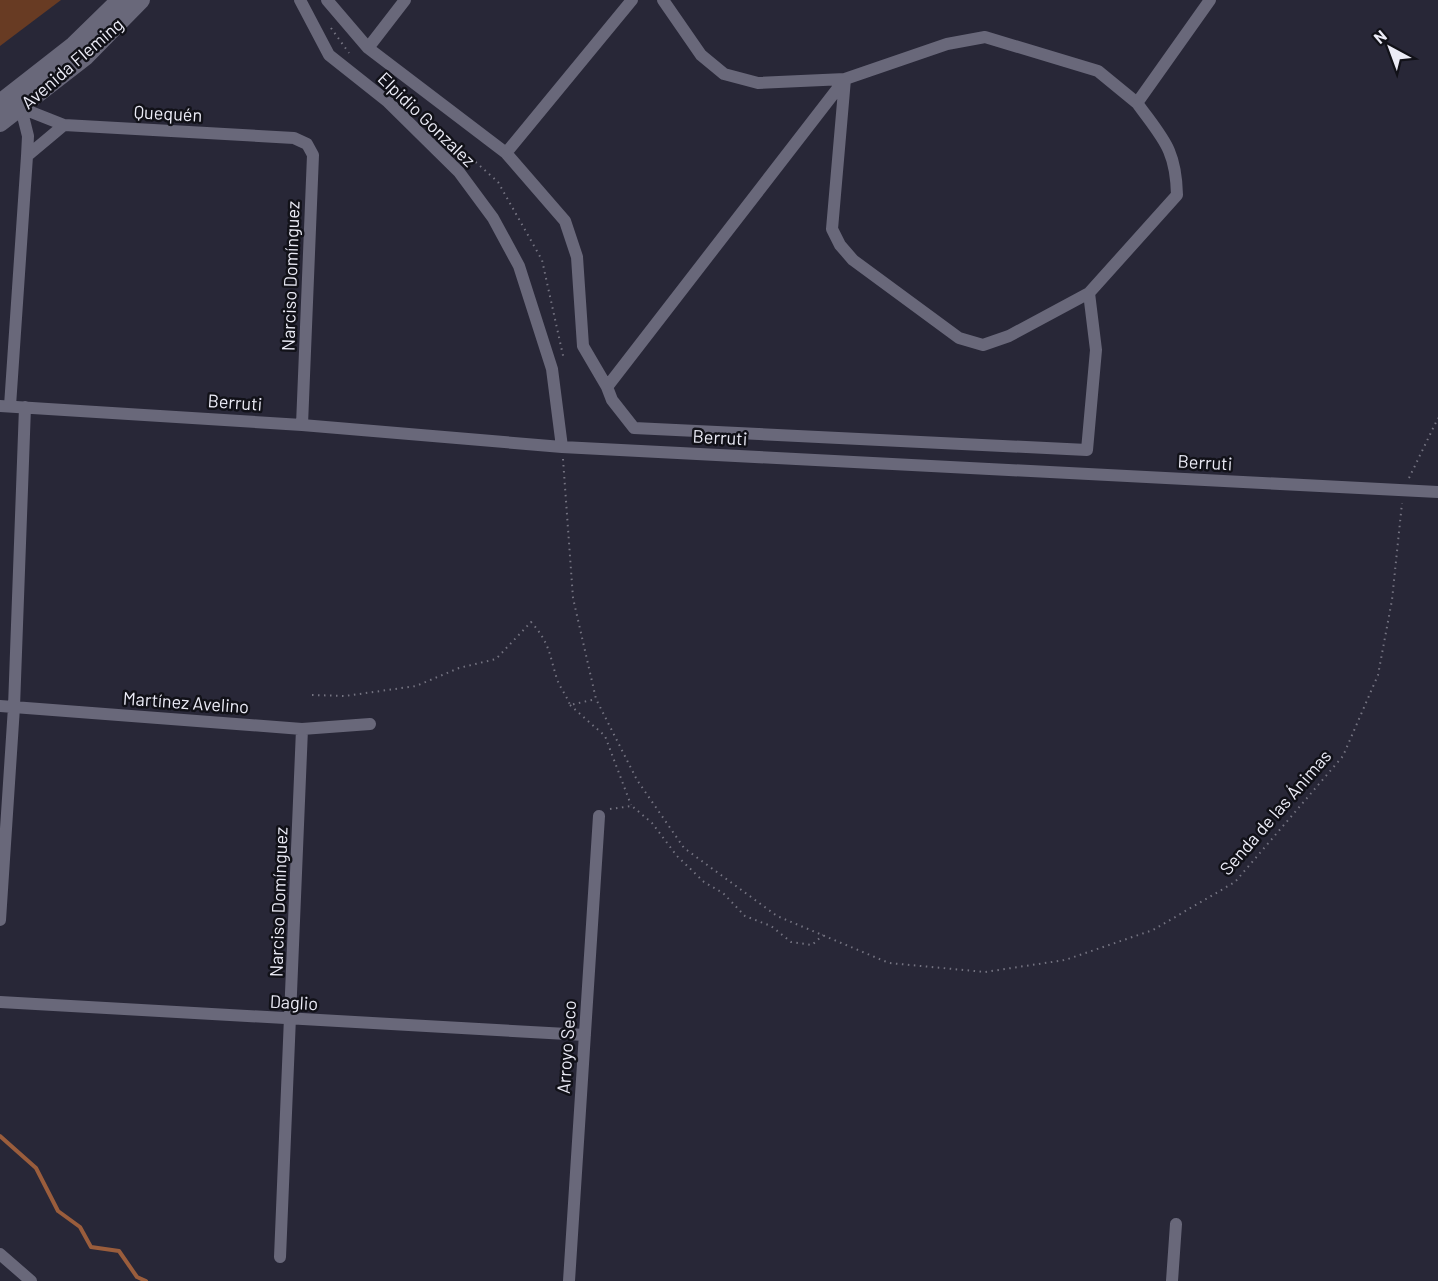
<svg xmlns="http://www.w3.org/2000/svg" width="1438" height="1281" font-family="Barlow,sans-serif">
<rect width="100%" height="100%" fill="#282737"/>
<path fill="#683b23" d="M 0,0 L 61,0 L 0,46 Z"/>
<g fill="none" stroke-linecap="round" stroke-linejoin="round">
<path stroke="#9a5d3c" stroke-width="4" d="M 0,1136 L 36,1168 L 58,1211 L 80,1227 L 91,1247 L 119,1251 L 137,1277 L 146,1281"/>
<path stroke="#747381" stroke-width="2" stroke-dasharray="1.5 4.5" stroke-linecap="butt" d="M 331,28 L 349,53
M 413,106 L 498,182 L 542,260 L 564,360
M 563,459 L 573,598 L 596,699 L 637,780 L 684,848 L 777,916 L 889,963 L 985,972 L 1065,960 L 1153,930 L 1235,882 L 1343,756 L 1378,675 L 1392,600 L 1402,503
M 1409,478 L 1438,418
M 312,695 L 345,696 L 416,686 L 459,668 L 496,659 L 531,622 C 550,643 549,654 557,679 C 560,688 567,696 570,705 L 596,699
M 570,705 L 605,736 L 631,805
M 610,809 L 632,806 L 652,823 L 677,856 L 704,882 L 723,893 L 745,916 L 771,926 L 791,942 L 812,945 L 823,935"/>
<path stroke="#69687a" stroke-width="12" d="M 300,0 L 329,55 L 387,101 L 459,172 L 493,218 L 519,266 L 552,369 L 562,447
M 327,0 L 368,48
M 405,0 L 368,48 L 506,153 L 565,221 L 577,257 L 583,346 L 607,387
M 663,0 L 701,55 L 724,74 L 758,83 L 845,79 L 947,44 L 985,37 L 1098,71 L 1137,103
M 21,108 L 28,136 L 27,156
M 21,108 L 64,125
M 506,153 L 632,0
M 1089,293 L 1096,350 L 1087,450 L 634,428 L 612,400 L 607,387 L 845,79 L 832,229 L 840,245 L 853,260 L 959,338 L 983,345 L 1009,336 L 1089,293 L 1177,195 C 1176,149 1163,139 1137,103 L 1210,0
M 0,406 L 302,425 L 562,447 L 1438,492
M 10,406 L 27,156 L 64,125 L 294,138 L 307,144 L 313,155 L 302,425
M 0,706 L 302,729 L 370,724
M 0,920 L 14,707 L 25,407
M 0,1002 L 585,1035
M 0,1254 L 31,1281
M 280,1257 L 302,729
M 569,1281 L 599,816
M 1172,1281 L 1176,1224"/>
<path stroke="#69687a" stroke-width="18" d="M 0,103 L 74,45 L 120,0
M 0,123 L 85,57 L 141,0"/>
</g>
<g text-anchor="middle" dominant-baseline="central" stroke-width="5" stroke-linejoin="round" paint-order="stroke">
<g font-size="18" fill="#ececf7" stroke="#111118">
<text transform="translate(72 63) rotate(-41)">Avenida Fleming</text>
<text transform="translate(168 113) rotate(3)">Quequén</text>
<text transform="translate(427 119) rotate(44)">Elpidio Gonzalez</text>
<text transform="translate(290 276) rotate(-88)">Narciso Domínguez</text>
<text transform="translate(235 402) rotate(4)">Berruti</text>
<text transform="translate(720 437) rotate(3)">Berruti</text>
<text transform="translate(1205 462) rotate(3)">Berruti</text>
<text transform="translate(186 702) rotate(4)">Martínez Avelino</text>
<text transform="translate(1275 812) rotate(-49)">Senda de las Ánimas</text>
<text transform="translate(278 902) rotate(-88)">Narciso Domínguez</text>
<text transform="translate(294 1002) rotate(3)">Daglio</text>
<text transform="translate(566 1047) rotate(-86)">Arroyo Seco</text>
</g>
</g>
<g transform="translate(1390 48) rotate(319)" stroke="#111118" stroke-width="4.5" paint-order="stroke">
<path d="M0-4.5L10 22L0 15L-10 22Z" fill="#ececf7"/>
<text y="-9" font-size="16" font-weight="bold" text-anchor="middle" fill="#ececf7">N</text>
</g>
</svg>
